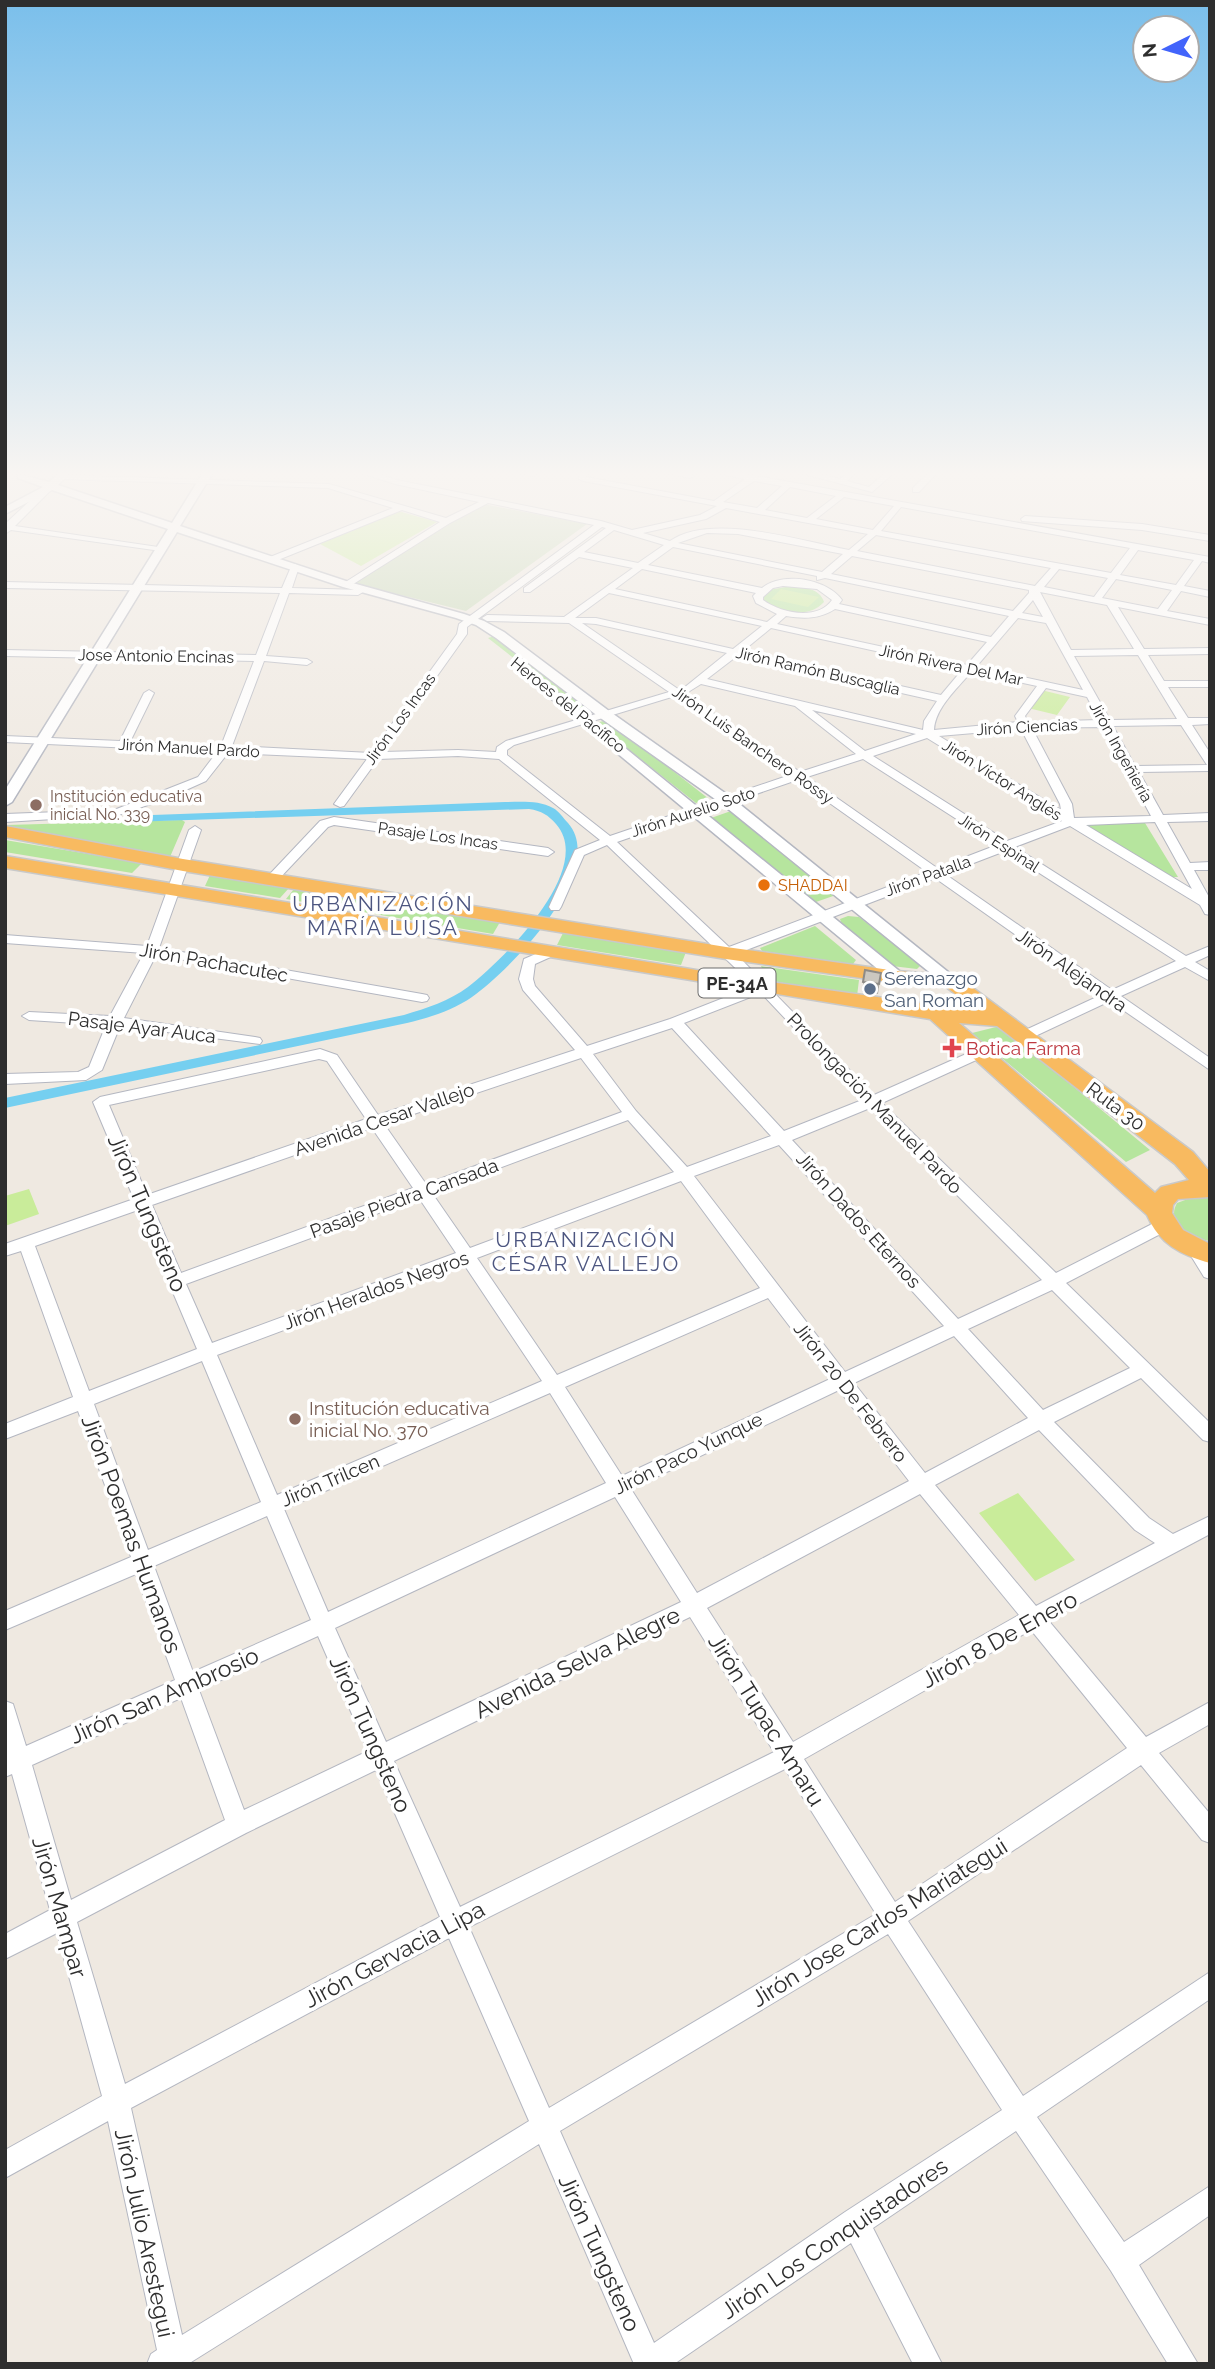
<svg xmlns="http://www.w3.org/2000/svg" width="1215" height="2369" font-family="Raleway,sans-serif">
<rect width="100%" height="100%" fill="#efe9e1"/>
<path fill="#b6e59e" d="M 791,586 C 804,588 820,588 824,602 C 807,621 780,610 762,600 L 769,590 Z
M 498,635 L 593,709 L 582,712 L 488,638 Z
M 608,720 L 709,799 L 696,803 L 595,723 Z
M 731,811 L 836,895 L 816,902 L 711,818 Z
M 182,820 L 185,822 L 170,857 L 5,828 L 7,825 Z
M 1145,823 L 1178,877 L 1170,877 L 1085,824 Z
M 5,840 L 142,863 L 132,873 L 5,852 Z
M 210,875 L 289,888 L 280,898 L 205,886 Z
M 294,889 L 500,922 L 493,934 L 286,899 Z
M 848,916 L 859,917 L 921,965 L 917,969 L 892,966 L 841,922 L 840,919 Z
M 815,926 L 856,960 L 853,964 L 762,951 L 760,948 Z
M 563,933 L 686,952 L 681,965 L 557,945 Z
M 761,966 L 859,980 L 857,996 L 767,980 Z
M 1000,1026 L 1150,1150 L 1126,1162 L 972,1033 Z
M 1196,1196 L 1210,1198 L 1210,1241 C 1192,1238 1165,1224 1177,1203 Z"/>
<path fill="#c8d9b8" d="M 483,504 L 587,524 L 466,611 L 352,583 Z"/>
<path fill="#c9ec9a" d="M 398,511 L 437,522 L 361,566 L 320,544 Z
M 781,589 L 819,597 L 808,607 L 771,599 Z
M 1041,690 L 1070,697 L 1057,715 L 1028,708 Z
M 29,1189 L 39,1214 L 5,1226 L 5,1196 Z
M 1018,1493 L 1075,1560 L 1035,1581 L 979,1513 Z"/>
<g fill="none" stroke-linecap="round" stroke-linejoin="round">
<path fill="#75cff0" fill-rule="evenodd" d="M 505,802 C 520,802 539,800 553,808 C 559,811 563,818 568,823 C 609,870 508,972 472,997 C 453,1010 429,1018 407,1023 L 5,1108 L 5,1098 L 404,1015 C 427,1008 449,1001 468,987 C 502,961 596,869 556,824 C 548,815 542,811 529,809 L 129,822 L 123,818 L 125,816 Z"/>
<g stroke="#b4b7c1" stroke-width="2">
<path id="minor" d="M 355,471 L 369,471 L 397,480 L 601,521 L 632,530 L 700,515 L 717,506 L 583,481 L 579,479 L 578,472 L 589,471 L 586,477 L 714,501 L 745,479 L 708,471 L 728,471 L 1210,557 L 1210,563 L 1202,561 L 1184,586 L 1210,591 L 1210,597 L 1181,591 L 1167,611 L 1210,619 L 1210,625 L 1118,607 L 1144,649 L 1210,648 L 1210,654 L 1148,655 L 1164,681 L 1210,681 L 1210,687 L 1168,687 L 1188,718 L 1210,718 L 1210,724 L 1192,725 L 1210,753 L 1210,771 L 1139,772 L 1163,815 L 1210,813 L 1210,821 L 1167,822 L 1190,863 L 1210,862 L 1210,870 L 1194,870 L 1210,899 L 1210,915 L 1205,914 L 1200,905 L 1070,826 L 1015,847 L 1186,956 L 1210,946 L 1210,955 L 1195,962 L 1210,971 L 1210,981 L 1185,967 L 1121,996 L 1210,1058 L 1210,1070 L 1110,1001 L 1029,1039 L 1019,1039 L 1017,1036 L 1019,1033 L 1101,995 L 935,878 L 736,954 L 874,1095 L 975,1050 L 985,1050 L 987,1053 L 985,1056 L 882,1103 L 1056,1273 L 1156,1222 L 1168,1222 L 1170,1226 L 1168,1230 L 1066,1283 L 1210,1423 L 1210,1442 L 1203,1440 L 1141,1378 L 1054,1422 L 1149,1518 L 1173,1534 L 1210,1516 L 1210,1534 L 1048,1620 L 1146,1737 L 1210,1702 L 1210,1724 L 1159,1753 L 1210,1814 L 1210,1843 L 1202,1840 L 1141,1765 L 908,1921 L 1023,2096 L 1210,1972 L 1210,1999 L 1037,2117 L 1124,2242 L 1210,2186 L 1210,2215 L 1139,2265 L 1198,2364 L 1168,2364 L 1111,2271 L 1016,2131 L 873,2228 L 942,2364 L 913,2364 L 851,2243 L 674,2364 L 634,2364 L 539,2144 L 188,2364 L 147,2364 L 151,2354 L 157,2350 L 108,2121 L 5,2178 L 5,2150 L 102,2096 L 57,1933 L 5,1959 L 5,1934 L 50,1910 L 12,1774 L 5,1777 L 5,1701 L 13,1704 L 26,1746 L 175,1680 L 136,1574 L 5,1630 L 5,1611 L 131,1557 L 78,1411 L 5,1439 L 5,1424 L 73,1397 L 21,1251 L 5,1256 L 5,1244 L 134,1199 L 93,1102 L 100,1097 L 320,1049 L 337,1055 L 378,1115 L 575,1050 L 523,990 L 519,979 L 524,959 L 550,948 L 557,952 L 555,955 L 535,964 L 533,979 L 535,986 L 587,1046 L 670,1019 L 754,986 L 607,845 L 584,855 L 561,907 L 559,910 L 551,910 L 549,907 L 575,850 L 600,840 L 499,759 L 458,756 L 378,759 L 344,806 L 340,807 L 334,804 L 367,759 L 228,753 L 206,781 L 168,798 L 119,815 L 5,822 L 5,814 L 114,810 L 198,777 L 217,752 L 5,742 L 5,736 L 120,741 L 144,693 L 149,690 L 154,693 L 130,742 L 221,746 L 254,661 L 5,656 L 5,650 L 256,655 L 280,593 L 5,588 L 5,582 L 282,588 L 291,567 L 295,564 L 299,567 L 292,588 L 361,590 L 363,592 L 358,595 L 289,593 L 266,656 L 307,659 L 312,662 L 307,665 L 264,661 L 232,746 L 371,753 L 457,634 L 459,624 L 594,525 L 488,503 L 450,523 L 347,588 L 342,585 L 344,583 L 440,522 L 402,510 L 273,562 L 269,559 L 270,557 L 393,508 L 328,488 L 61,479 L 57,477 L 61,475 L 329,484 L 446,518 L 479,502 L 395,484 ZM 754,481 L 782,486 L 757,508 L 723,502 ZM 790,487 L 836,496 L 807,518 L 765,510 ZM 844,497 L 894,506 L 873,530 L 816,519 ZM 901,507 L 1130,548 L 1111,573 L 881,531 ZM 726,508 L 868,534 L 849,550 C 801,541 711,512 670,541 L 643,533 L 706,519 ZM 602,527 L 606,528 L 524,588 L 524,592 L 530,592 L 579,557 L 633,568 L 564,617 L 487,615 L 482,618 L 487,621 L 569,623 L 669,692 L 506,741 L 497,747 L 496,752 L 458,750 L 383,752 L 467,634 L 467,627 ZM 614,530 L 664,545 L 638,563 L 584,552 ZM 707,533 L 738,534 L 843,554 L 822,572 L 678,543 ZM 876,535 L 1051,568 L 1035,586 L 857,551 ZM 673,547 L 817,576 L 817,580 L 825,578 L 1009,616 L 991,637 L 839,604 L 842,600 C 827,579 783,571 762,588 L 648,565 ZM 1138,550 L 1194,560 L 1176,585 L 1120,575 ZM 852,556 L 1029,590 L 1029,593 L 1013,611 L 831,574 ZM 642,569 L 756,593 L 753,596 L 756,603 L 777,614 L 767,622 L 615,589 ZM 1059,569 L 1108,578 L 1094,597 L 1044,587 ZM 1116,579 L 1172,590 L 1158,609 L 1102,598 ZM 783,586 L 817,589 L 832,600 C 817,621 781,613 763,600 L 763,597 L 773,588 ZM 1040,592 L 1107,605 L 1134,649 L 1071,650 ZM 609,593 L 762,626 L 733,649 L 596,618 L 575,618 ZM 1033,600 L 1043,617 L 1022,613 ZM 835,609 L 987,642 L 967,665 L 777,624 L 786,616 C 804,619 820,619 835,609 ZM 1018,618 L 1046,623 L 1083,690 L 976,667 ZM 582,623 L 596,624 L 727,653 L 685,687 L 678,689 ZM 771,628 L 962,670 L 941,695 L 743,651 ZM 1138,655 L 1177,719 L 1110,720 L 1074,656 ZM 737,656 L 937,701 L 924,721 L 923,730 L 707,679 ZM 971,672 L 1037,686 L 1015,716 L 1018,722 L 934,730 C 935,708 957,689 971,672 ZM 701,684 L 795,706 L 856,754 L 800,772 L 685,694 ZM 1046,688 L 1087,697 L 1099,720 L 1028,722 L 1025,716 ZM 675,696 L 790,775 L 610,836 L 507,755 L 507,750 L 514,745 ZM 812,710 L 916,734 L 865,751 ZM 1181,725 L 1207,765 L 1135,766 L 1113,726 ZM 1103,727 L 1151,816 L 1074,818 L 1072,804 L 1032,728 ZM 1021,729 L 1060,804 L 1061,810 L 939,736 ZM 927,738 L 1062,821 L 1007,841 L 873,756 ZM 863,759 L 997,845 L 937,868 L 807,777 ZM 797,780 L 927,872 L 729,947 L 617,842 ZM 1155,822 L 1192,889 L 1086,825 ZM 1005,851 L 1176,961 L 1112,990 L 945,874 ZM 761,993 L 862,1100 L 784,1131 L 684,1023 ZM 672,1028 L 771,1136 L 687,1167 L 636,1111 L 593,1054 ZM 581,1058 L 622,1112 L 426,1184 L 384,1124 ZM 319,1059 L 327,1061 L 366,1119 L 147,1195 L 109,1105 ZM 870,1108 L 1042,1280 L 958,1319 L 792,1140 ZM 628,1120 L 674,1172 L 470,1248 L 432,1193 ZM 372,1128 L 413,1188 L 181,1273 L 152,1205 ZM 779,1145 L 944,1326 L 845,1372 L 694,1176 ZM 681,1181 L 760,1288 L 557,1375 L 477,1258 ZM 419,1198 L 456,1253 L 212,1343 L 186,1284 ZM 138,1210 L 197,1349 L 89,1391 L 35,1246 ZM 463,1263 L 542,1381 L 277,1495 L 217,1355 ZM 1052,1290 L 1130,1368 L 1043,1410 L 968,1329 ZM 768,1298 L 830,1379 L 622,1476 L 565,1387 ZM 954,1336 L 1028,1418 L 925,1473 L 854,1383 ZM 202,1361 L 261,1502 L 148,1550 L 94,1404 ZM 839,1390 L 909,1481 L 697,1593 L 631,1489 ZM 550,1393 L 606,1483 L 328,1612 L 284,1509 ZM 1039,1430 L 1135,1530 L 1155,1543 L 1036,1606 L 935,1485 ZM 920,1494 L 1019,1615 L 793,1742 L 707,1608 ZM 615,1497 L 681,1602 L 386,1742 L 335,1628 ZM 267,1516 L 311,1620 L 193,1672 L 154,1566 ZM 690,1617 L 774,1752 L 460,1907 L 394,1761 ZM 1031,1630 L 1127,1748 L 895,1902 L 804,1759 ZM 318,1636 L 368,1751 L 244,1810 L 199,1690 ZM 181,1698 L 225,1820 L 71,1900 L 32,1765 ZM 785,1769 L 876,1914 L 549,2108 L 469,1927 ZM 376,1770 L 440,1917 L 125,2084 L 77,1922 L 246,1833 ZM 888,1934 L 1002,2110 L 845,2212 L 654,2343 L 560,2131 ZM 449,1938 L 529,2121 L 182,2335 L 131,2108 Z
M 508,471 L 542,471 L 533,476 Z
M 658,471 L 678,471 L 694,476 L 690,478 Z
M 793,471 L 808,471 L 840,479 L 849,471 L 858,471 L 847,481 L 869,487 L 887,471 L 896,471 L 872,492 Z
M 930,471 L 939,471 L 919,492 L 913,492 L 913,488 Z
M 48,484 L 55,486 L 15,526 L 165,548 L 161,551 L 11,530 L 5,534 L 5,524 Z
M 1025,516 L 1142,524 L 1210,535 L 1210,541 L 1142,530 L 1022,521 L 1021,519 Z
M 334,817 L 548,848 L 554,852 L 548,856 L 334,825 L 328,827 L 276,882 L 268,882 L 268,876 L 320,821 Z
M 195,826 L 201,830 L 159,948 L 422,994 L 427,995 L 429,998 L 427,1001 L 422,1002 L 156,955 L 124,1018 L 255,1037 L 260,1038 L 262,1041 L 260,1044 L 120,1026 L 102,1070 L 86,1080 L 5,1084 L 5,1074 L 78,1072 L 89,1067 L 106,1025 L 29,1020 L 22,1016 L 29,1012 L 110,1016 L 144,953 L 5,943 L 5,935 L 147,946 L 189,830 Z
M 1196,1245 L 1202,1247 L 1210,1259 L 1210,1279 L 1204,1277 L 1188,1251 L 1190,1247 Z"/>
</g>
<g stroke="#b4b7c1" stroke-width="3">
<path id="tertiary" d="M 61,471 L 72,471 L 58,485 L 172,523 L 204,471 L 214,471 L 180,526 L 349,582 L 464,614 L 484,621 L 504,632 L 609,711 L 732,798 L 958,980 L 950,985 L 944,984 L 722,804 L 599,717 L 496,638 L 476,625 L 456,618 L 343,587 L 177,532 L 12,802 L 5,806 L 5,790 L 168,529 L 52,490 L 5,514 L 5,507 L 43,487 L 18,478 L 18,474 L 49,482 Z
M 522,664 L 903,974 L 905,977 L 903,980 L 891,980 L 518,671 L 518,665 Z"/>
</g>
<g stroke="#c9c9c9" stroke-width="3">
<path id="trunk" d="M 5,826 L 183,859 L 726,947 L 897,971 L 957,976 L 1193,1152 L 1210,1172 L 1210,1197 L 1178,1199 L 1173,1205 L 1172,1213 L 1183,1230 L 1210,1244 L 1210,1263 C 1181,1255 1159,1244 1147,1215 L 930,1019 L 5,868 L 5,856 L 763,981 L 977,1011 L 945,986 L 897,983 L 726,959 L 183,871 L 5,837 ZM 959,1023 L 997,1026 L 1175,1164 L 1189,1180 L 1161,1187 L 1155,1193 Z"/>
</g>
<use href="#minor" fill="#fff" fill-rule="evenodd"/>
<use href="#tertiary" fill="#fff" fill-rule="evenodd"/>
<use href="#trunk" fill="#f8ba60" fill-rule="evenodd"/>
</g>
<path fill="#afaba4" d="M 865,970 L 881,973 L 878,994 L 862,992 Z"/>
<path fill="#cbc7bf" stroke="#8e8b86" stroke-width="2" d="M 865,970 L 881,973 L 879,984 L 863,982 Z"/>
<linearGradient id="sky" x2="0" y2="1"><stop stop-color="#7abfeb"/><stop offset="0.59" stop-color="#f8f5f2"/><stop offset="1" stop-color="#f8f5f2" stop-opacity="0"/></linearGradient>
<rect width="1215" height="803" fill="url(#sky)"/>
<g fill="#8d6e63" stroke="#fff" stroke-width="2.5">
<circle cx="36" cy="805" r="7"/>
<circle cx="295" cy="1419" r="7"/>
</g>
<circle fill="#e8710a" stroke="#fff" stroke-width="2.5" cx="764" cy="885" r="7"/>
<circle fill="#5c6f8a" stroke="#fff" stroke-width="2.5" cx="870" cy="989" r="7"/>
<path fill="#e0444e" stroke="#fff" stroke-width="2.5" d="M948.5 1037.5h7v7h7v7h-7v7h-7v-7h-7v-7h7z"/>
<g text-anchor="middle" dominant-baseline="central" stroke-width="7" stroke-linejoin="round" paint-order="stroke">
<g font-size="16" fill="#2e2e2e" stroke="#fff">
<text transform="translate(156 656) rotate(1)">Jose Antonio Encinas</text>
<text transform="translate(951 665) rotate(12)">Jirón Rivera Del Mar</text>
<text transform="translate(818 671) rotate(13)">Jirón Ramón Buscaglia</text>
<text transform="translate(568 705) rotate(39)">Heroes del Pacífico</text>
<text transform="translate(400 719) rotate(-54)">Jirón Los Incas</text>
<text transform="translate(1027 727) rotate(-3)">Jirón Ciencias</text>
<text transform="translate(753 745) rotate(35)">Jirón Luis Banchero Rossy</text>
<text transform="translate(189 748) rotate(3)">Jirón Manuel Pardo</text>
<text transform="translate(1121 752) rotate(61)">Jirón Ingeñiería</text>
<text transform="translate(1002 780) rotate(32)">Jirón Víctor Anglés</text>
<text transform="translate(693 812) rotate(-18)">Jirón Aurelio Soto</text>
<text transform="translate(438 836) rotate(8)">Pasaje Los Incas</text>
<text transform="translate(999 843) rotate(33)">Jirón Espinal</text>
<text transform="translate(928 876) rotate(-20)">Jirón Patalla</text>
</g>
<g font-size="16" fill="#785e54" stroke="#fff" text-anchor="start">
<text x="50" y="796">Institución educativa<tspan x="50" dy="18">inicial No. 339</tspan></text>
</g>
<g font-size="16" fill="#c56008" stroke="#fff" text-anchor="start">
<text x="778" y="885">SHADDAI</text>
</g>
<rect fill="#fff" stroke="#6d6d6d" stroke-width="2" x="698.5" y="968.5" width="77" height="29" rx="5"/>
<g font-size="18" font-weight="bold" fill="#2e2e2e">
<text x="737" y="983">PE-34A</text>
</g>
<g font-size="19" fill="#2e2e2e" stroke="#fff">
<text transform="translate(214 962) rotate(10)">Jirón Pachacutec</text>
<text transform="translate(1072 970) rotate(35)">Jirón Alejandra</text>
<text transform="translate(142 1027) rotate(7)">Pasaje Ayar Auca</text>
<text transform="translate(875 1103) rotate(46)">Prolongación Manuel Pardo</text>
<text transform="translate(1116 1106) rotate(37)">Ruta 30</text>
<text transform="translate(384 1119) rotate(-19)">Avenida Cesar Vallejo</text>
<text transform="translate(404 1198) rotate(-20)">Pasaje Piedra Cansada</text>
<text transform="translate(859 1220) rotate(48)">Jirón Dados Eternos</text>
<text transform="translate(376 1290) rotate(-20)">Jirón Heraldos Negros</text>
<text transform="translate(851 1392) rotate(52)">Jirón 20 De Febrero</text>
<text transform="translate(688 1453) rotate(-26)">Jirón Paco Yunque</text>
<text transform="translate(330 1480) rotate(-23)">Jirón Trilcen</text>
</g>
<g font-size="19" fill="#4e5e75" stroke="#fff" text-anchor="start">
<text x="884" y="978">Serenazgo<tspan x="884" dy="22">San Roman</tspan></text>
</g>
<g font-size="19" fill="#be3a42" stroke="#fff" text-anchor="start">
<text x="966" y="1048">Botica Farma</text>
</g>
<g font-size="19" fill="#785e54" stroke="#fff" text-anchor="start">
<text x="309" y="1408">Institución educativa<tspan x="309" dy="22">inicial No. 370</tspan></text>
</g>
<g font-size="21" letter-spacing="2" fill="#4d5680" stroke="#fff">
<text x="383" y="903">URBANIZACIÓN<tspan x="383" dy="24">MARÍA LUISA</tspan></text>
<text x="586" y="1239">URBANIZACIÓN<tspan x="586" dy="24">CÉSAR VALLEJO</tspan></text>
</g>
<g font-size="23" fill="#2e2e2e" stroke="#fff">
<text transform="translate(148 1213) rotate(67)">Jirón Tungsteno</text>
<text transform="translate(132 1534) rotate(70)">Jirón Poemas Humanos</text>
<text transform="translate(999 1639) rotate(-29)">Jirón 8 De Enero</text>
<text transform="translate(577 1662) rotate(-26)">Avenida Selva Alegre</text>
<text transform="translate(164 1695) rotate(-24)">Jirón San Ambrosio</text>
<text transform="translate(767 1720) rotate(58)">Jirón Tupac Amaru</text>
<text transform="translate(371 1734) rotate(66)">Jirón Tungsteno</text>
<text transform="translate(60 1907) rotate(74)">Jirón Mampar</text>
<text transform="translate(879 1922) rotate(-32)">Jirón Jose Carlos Mariategui</text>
<text transform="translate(394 1954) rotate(-28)">Jirón Gervacia Lipa</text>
<text transform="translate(145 2233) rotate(78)">Jirón Julio Arestegui</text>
<text transform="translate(834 2238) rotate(-34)">Jirón Los Conquistadores</text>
<text transform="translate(600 2253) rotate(66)">Jirón Tungsteno</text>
</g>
</g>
<rect width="1215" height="2369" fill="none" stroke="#2e2e2e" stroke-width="14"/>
<g transform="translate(1166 49) rotate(265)"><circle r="33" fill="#ffffff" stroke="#ababab" stroke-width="2"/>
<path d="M0-5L12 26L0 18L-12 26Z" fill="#4264fb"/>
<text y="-10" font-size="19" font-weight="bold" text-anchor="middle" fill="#2e2e2e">N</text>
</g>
</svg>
